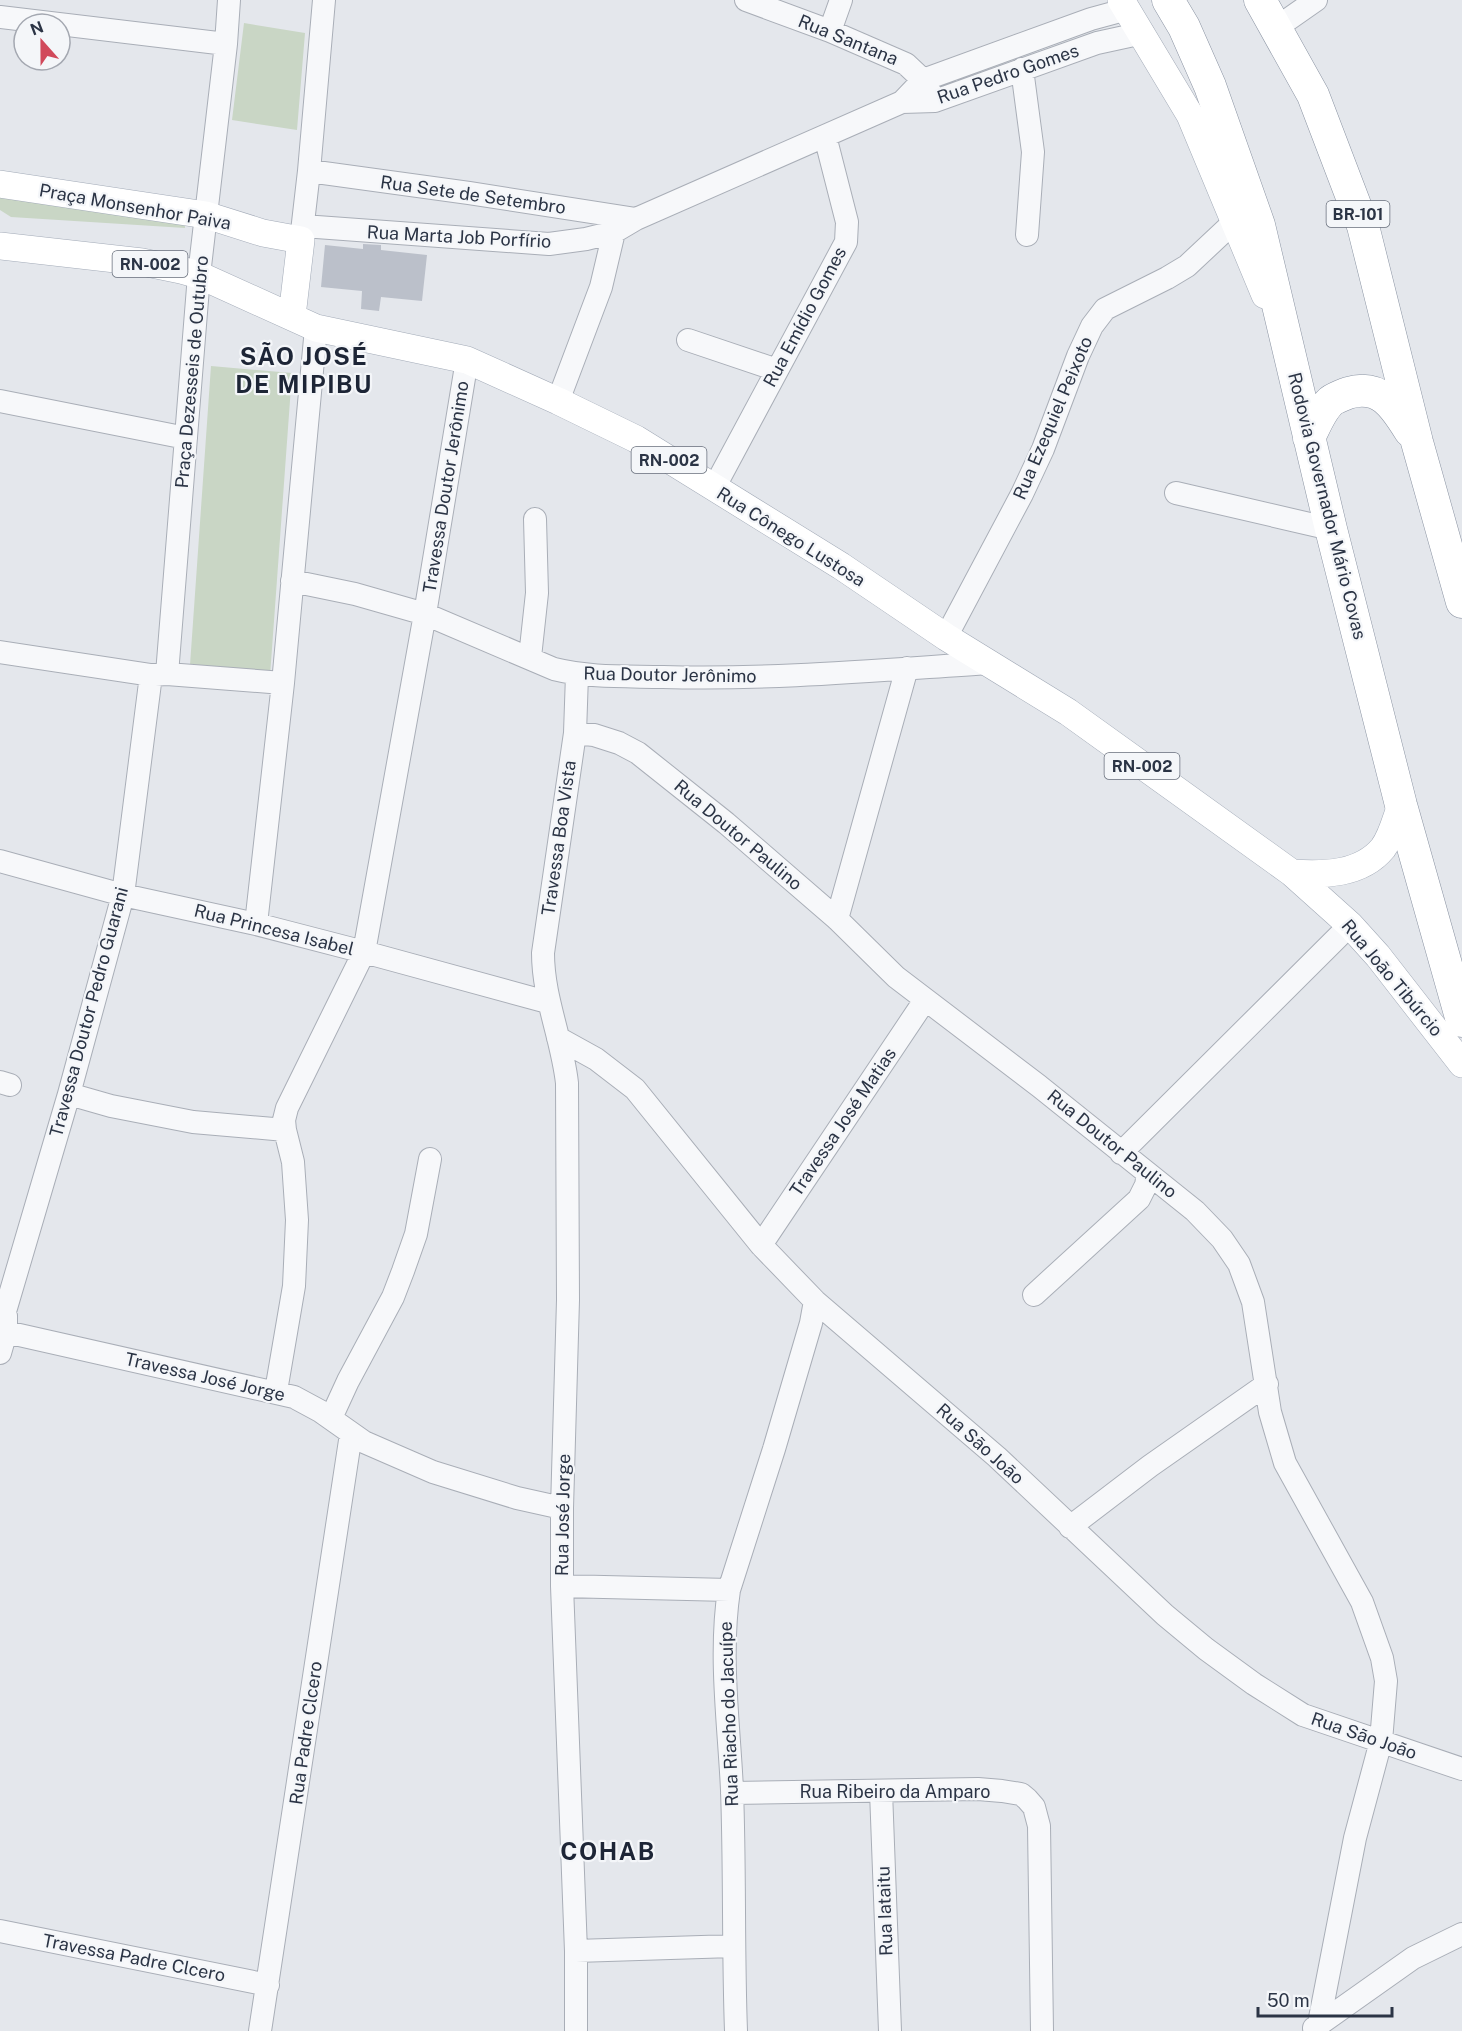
<svg xmlns="http://www.w3.org/2000/svg" width="1462" height="2031" font-family="'Public Sans',sans-serif">
<rect width="100%" height="100%" fill="#e4e7ec"/>
<path fill="#c9d6c5" d="M244,23l61,10 -8,97 -65,-10z
M0,173l186,28 -1,27 -174,-11 -11,-7z
M211,366l81,7 -22,303 -80,-11z"/>
<path fill="#bbc0ca" d="M363,244l18,1v5l46,5 -5,46 -41,-4 -2,14 -18,-2 1,-18 -41,-4 4,-42 38,4z"/>
<g fill="none" stroke-linecap="round" stroke-linejoin="round">
<g stroke="#a9aeb7" stroke-width="24">
<path id="minor" d="M746,0l84,31 76,33 17,16 7,12
M0,17l226,27
M1276,28l40,-28
M830,31l11,-31
M1022,69l11,83 -6,83
M902,102l21,-22 168,-61 37,-10
M309,171l160,22 167,26
M303,226l246,18 37,-5 28,-7 22,-13 266,-117 33,-1 162,-58 46,-10
M301,240l8,-69 15,-171
M688,340l89,30
M0,401l186,37
M558,401l43,-114 13,-55 -1,-13
M714,488l132,-246 1,-20 -22,-86
M1176,493l155,36
M292,581l63,13 70,20 129,55c36,9 73,7 109,8 109,3 218,-7 327,-14
M946,637l76,-143 21,-45 35,-93 14,-30 13,-17 62,-31 20,-12 48,-45
M0,652l151,23 16,-1 116,9
M530,657l7,-64 -2,-74
M167,674l32,-399 27,-231 3,-44
M575,733l19,2 25,8 19,10 88,70 111,96 59,58 143,109 156,125 27,28 17,25 14,38 17,110 15,51 77,139 20,56 4,23 -5,60 -26,97 -36,185
M0,861l123,34 133,29 108,28 183,50
M837,919l70,-251
M256,924l27,-241 33,-355
M558,1038l38,21 39,30 126,156 54,56 182,156 168,158 41,34 48,35 49,31 159,54
M0,1082l10,3
M69,1094l42,12 82,16 92,8
M1121,1153l229,-228
M761,1245l164,-245
M1034,1295l105,-96 7,-14 2,-11
M6,1308l63,-214 54,-199 28,-220
M6,1332l288,65 26,14 44,31 69,30 84,26 45,10
M0,1353l6,-21v-16
M276,1391l18,-105 3,-66 -4,-58 -8,-32 -1,-10 3,-12 77,-156 61,-338 42,-254
M331,1418l17,-37 45,-84 10,-26 13,-37 14,-75
M1070,1527l80,-61 117,-82
M562,1586l167,4
M881,1791l9,240
M732,1793l246,-4 24,2 19,3 6,5 7,8 5,19 3,205
M0,1931l268,54
M576,1951l157,-5
M1314,2028l99,-70 49,-24
M260,2031l91,-597
M576,2031v-80l-14,-365v-78l6,-208 -1,-217c-5,-45 -24,-85 -24,-130l32,-220 2,-58
M736,2031c-3,-80 -1,-161 -4,-241 -3,-66 -13,-134 -3,-200l45,-141 37,-126 4,-22"/>
</g>
<g stroke="#a3abb8" stroke-width="28">
<path id="major" d="M1121,0l69,115 75,180
M0,184l206,31 57,18 38,7 -9,76
M0,246l142,16 39,8 18,5 117,53 151,32 91,41 78,38 205,127 105,71 122,75 224,161 58,52 28,31 84,108
M1292,873c31,2 69,2 91,-25 9,-12 13,-30 18,-43"/>
</g>
<g stroke="#8b94a3" stroke-width="33">
<path id="highway" d="M1168,0l16,27 26,59 49,139 72,304 70,276 61,216
M1260,0l53,95 50,131 54,216 45,160
M1309,438c6,-12 12,-28 22,-37 4,-3 12,-6 17,-8 33,-10 47,14 62,38"/>
</g>
<use href="#minor" stroke="#f7f8fa" stroke-width="22"/>
<use href="#major" stroke="#fff" stroke-width="27"/>
<use href="#highway" stroke="#fff" stroke-width="32"/>
</g>
<g text-anchor="middle" stroke-width="4.5" stroke-linejoin="round" paint-order="stroke">
<g fill="#f4f6f9" stroke="#676e7b" stroke-width="1.5">
<rect x="1326.5" y="201" width="63" height="26" rx="4.5"/>
<rect x="112.5" y="251" width="75" height="26" rx="4.5"/>
<rect x="631.5" y="447" width="75" height="26" rx="4.5"/>
<rect x="1104.5" y="753" width="75" height="26" rx="4.5"/>
</g>
<g font-size="16" font-weight="bold" fill="#2b3445">
<text x="1358" y="220">BR-101</text>
<text x="150" y="270">RN-002</text>
<text x="669" y="466">RN-002</text>
<text x="1142" y="772">RN-002</text>
</g>
<g font-size="18" fill="#2b3445" stroke="#f4f6f9">
<text transform="translate(848 40) rotate(22)" y="6">Rua Santana</text>
<text transform="translate(1008 74) rotate(-19)" y="6">Rua Pedro Gomes</text>
<text transform="translate(473 195) rotate(8)" y="6">Rua Sete de Setembro</text>
<text transform="translate(135 207) rotate(10)" y="6">Praça Monsenhor Paiva</text>
<text transform="translate(459 237) rotate(3)" y="6">Rua Marta Job Porfírio</text>
<text transform="translate(805 317) rotate(-62)" y="6">Rua Emídio Gomes</text>
<text transform="translate(192 372) rotate(-85)" y="6">Praça Dezesseis de Outubro</text>
<text transform="translate(1053 418) rotate(-67)" y="6">Rua Ezequiel Peixoto</text>
<text transform="translate(446 487) rotate(-81)" y="6">Travessa Doutor Jerônimo</text>
<text transform="translate(1327 506) rotate(76)" y="6">Rodovia Governador Mário Covas</text>
<text transform="translate(791 537) rotate(32)" y="6">Rua Cônego Lustosa</text>
<text transform="translate(670 675) rotate(1)" y="6">Rua Doutor Jerônimo</text>
<text transform="translate(738 835) rotate(40)" y="6">Rua Doutor Paulino</text>
<text transform="translate(559 838) rotate(-82)" y="6">Travessa Boa Vista</text>
<text transform="translate(274 930) rotate(14)" y="6">Rua Princesa Isabel</text>
<text transform="translate(1392 978) rotate(50)" y="6">Rua João Tibúrcio</text>
<text transform="translate(89 1012) rotate(-75)" y="6">Travessa Doutor Pedro Guarani</text>
<text transform="translate(843 1122) rotate(-56)" y="6">Travessa José Matias</text>
<text transform="translate(1112 1144) rotate(39)" y="6">Rua Doutor Paulino</text>
<text transform="translate(205 1377) rotate(13)" y="6">Travessa José Jorge</text>
<text transform="translate(980 1444) rotate(42)" y="6">Rua São João</text>
<text transform="translate(563 1515) rotate(-89)" y="6">Rua José Jorge</text>
<text transform="translate(729 1714) rotate(-92)" y="6">Rua Riacho do Jacuípe</text>
<text transform="translate(306 1733) rotate(-82)" y="6">Rua Padre Clcero</text>
<text transform="translate(1364 1736) rotate(19)" y="6">Rua São João</text>
<text x="895" y="1798">Rua Ribeiro da Amparo</text>
<text transform="translate(885 1911) rotate(-92)" y="6">Rua Iataitu</text>
<text transform="translate(134 1958) rotate(11)" y="6">Travessa Padre Clcero</text>
</g>
<g font-size="24" font-weight="bold" letter-spacing="1.5" fill="#1d2536" stroke="#f4f6f9">
<text x="304" y="365">SÃO JOSÉ<tspan x="304" dy="28">DE MIPIBU</tspan></text>
<text x="608" y="1860">COHAB</text>
</g>
</g>
<g transform="translate(42 42) rotate(339)"><circle r="28" fill="#f4f6f9" stroke="#a4a8b1" stroke-width="1.5"/>
<path d="M0-4.5L10 22L0 15L-10 22Z" fill="#d1495b"/>
<text y="-9" font-size="16" font-weight="bold" text-anchor="middle" fill="#2b3445">N</text>
</g>
<path d="M1258 2007v9h134v-9" fill="none" stroke="#2b3445" stroke-width="3"/>
<text x="1267" y="2007" font-size="18" fill="#2b3445" stroke="#f4f6f9" stroke-width="4.5" paint-order="stroke">50 m</text>
</svg>
